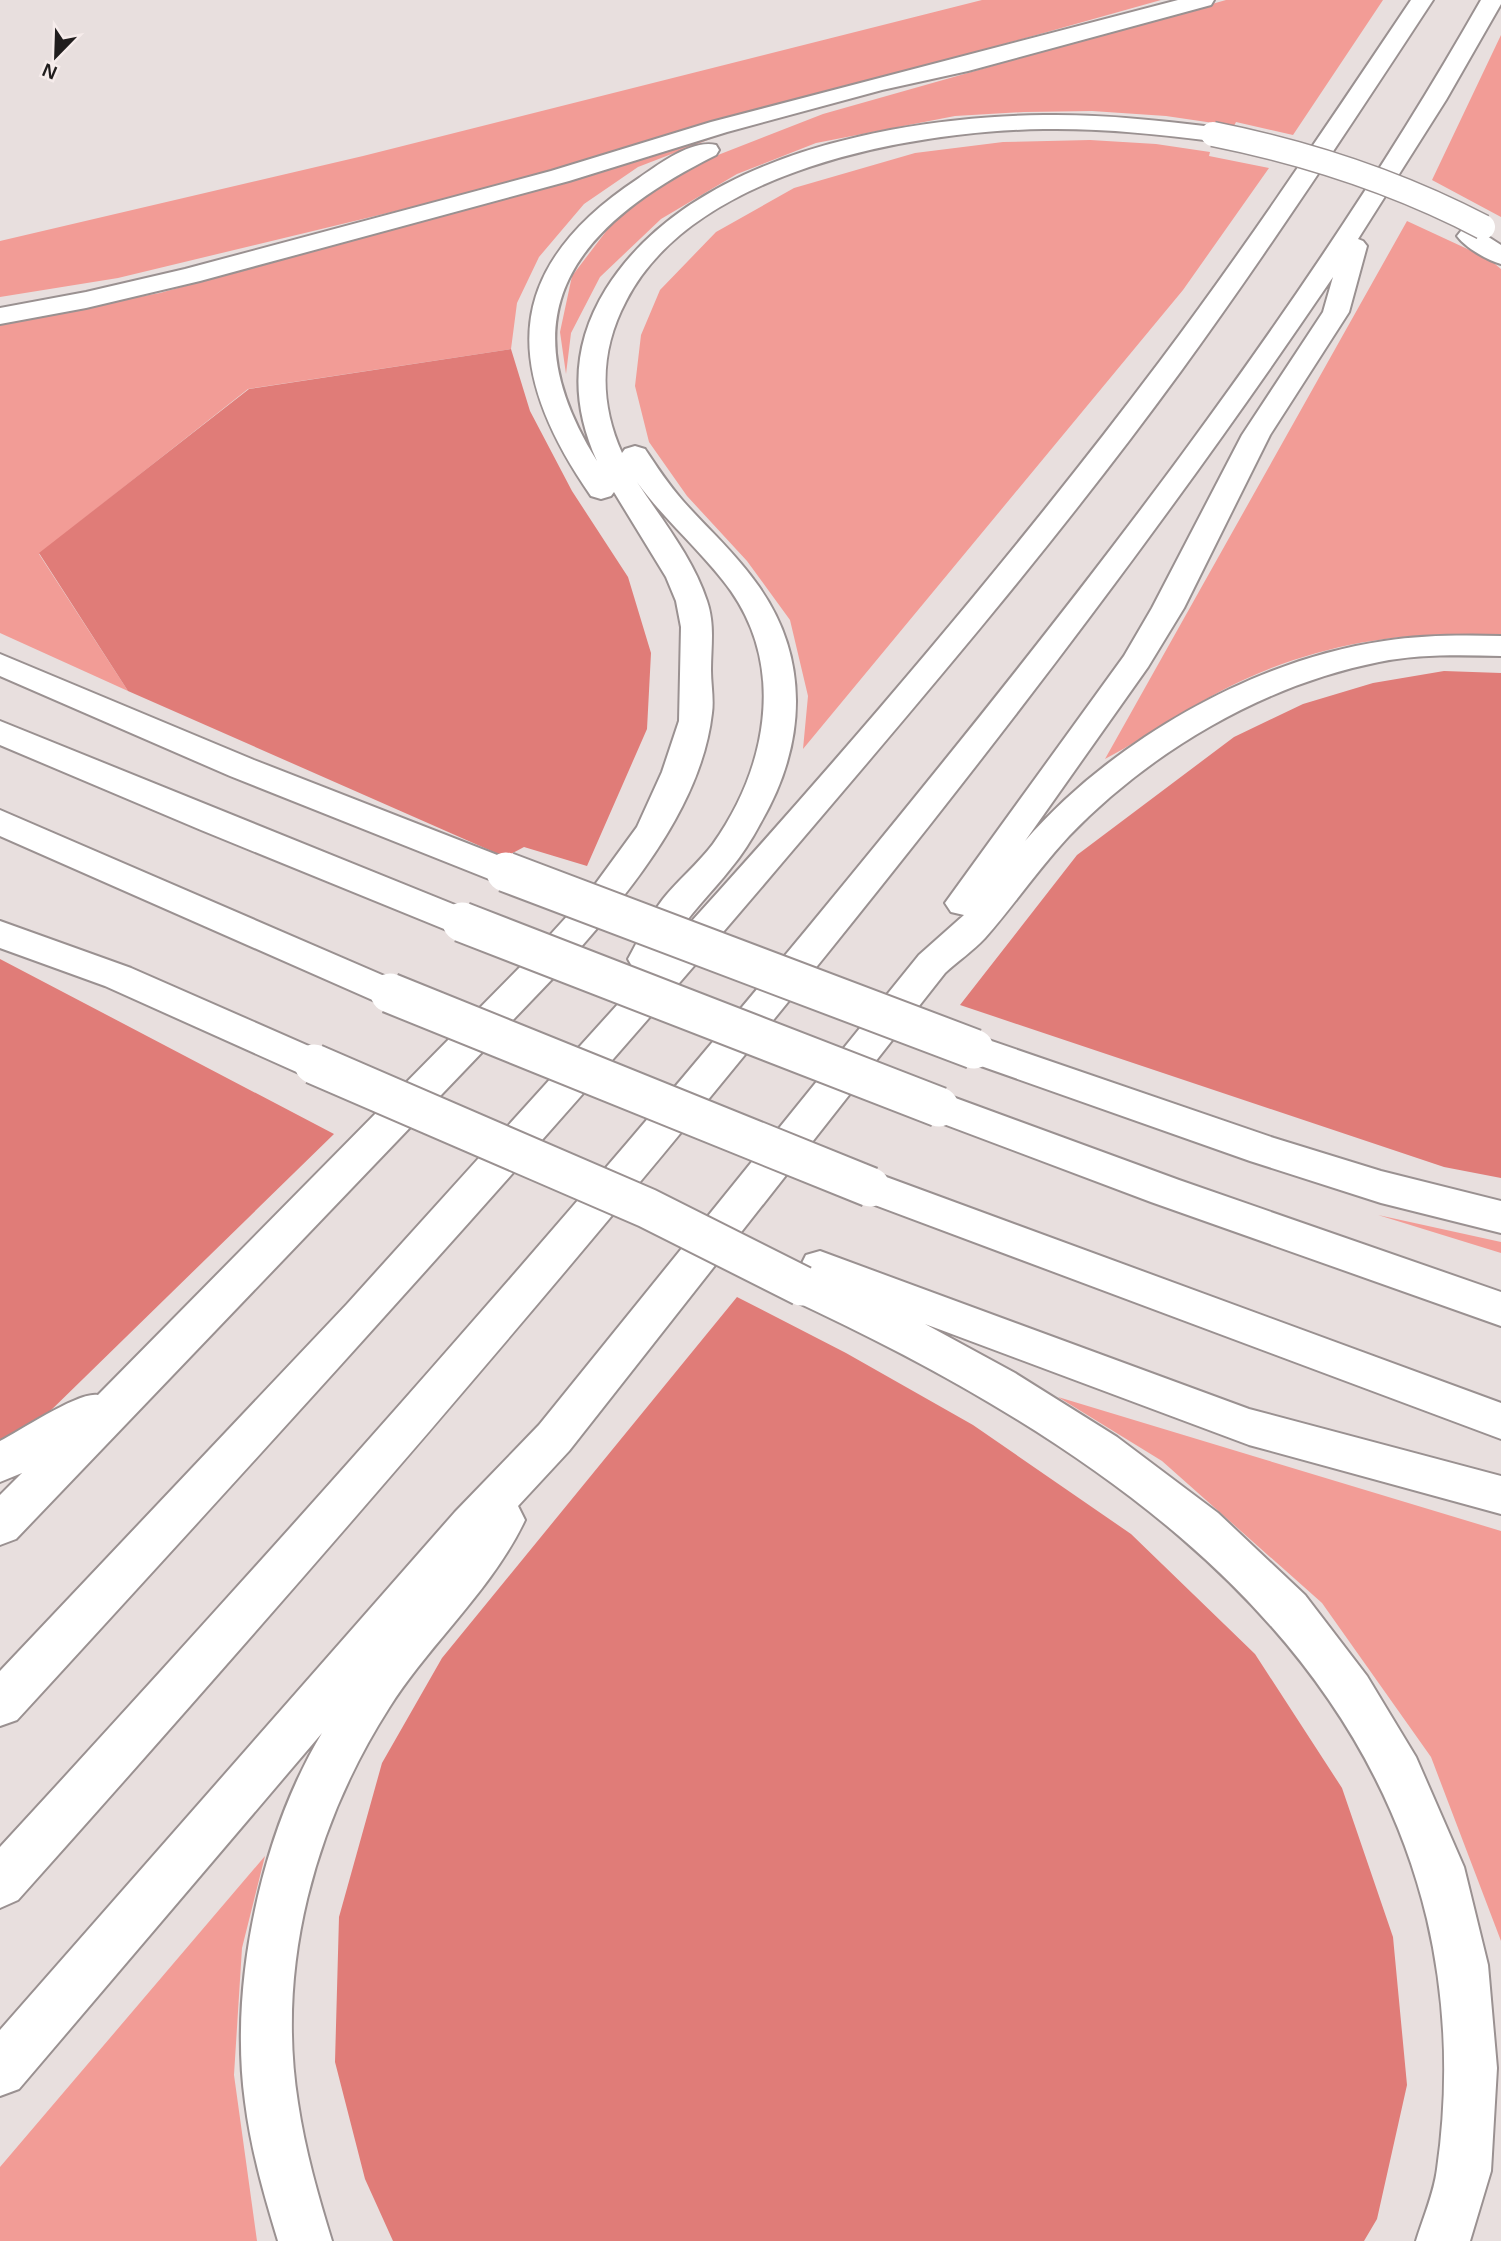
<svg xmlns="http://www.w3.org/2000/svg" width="1501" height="2241" font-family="Arial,sans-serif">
<rect width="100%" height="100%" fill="#e8dfde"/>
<path fill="#f29c96" d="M982,0h179l-674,189 -369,89 -118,19v-56l363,-85z
M1226,0h157l-90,135 -57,-13 -2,4 -68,-10 -74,-5 -68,1 -69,4 -139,27 -79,31 -76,45 -61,58 -29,56 -5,41 -6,-42 12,-56 48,-63 57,-42 146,-57z
M1501,35v182l-69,-37z
M731,131l-93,36 -54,37 -45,53 -22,46 -6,46 -263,40 -209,165 89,137 -128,-58v-311l160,-29 356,-99z
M1090,140l66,4 54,8 -1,4 60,12 -86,122 -380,459 5,-53 -18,-76 -43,-59 -60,-65 -38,-54 -14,-56 6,-51 19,-45 56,-58 78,-44 121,-35 88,-11z
M1407,221l82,38 12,10v367c-88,-6 -170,5 -251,41 -51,22 -96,56 -145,82z
M1378,1215l123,27v11z
M1058,1397l443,134v410l-70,-184 -109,-154 -160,-142z
M265,1856l-23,92 -8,127 23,166h-257v-74z"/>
<path fill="#e07c78" d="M511,349l19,62 42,80 56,86 23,76 -4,76 -60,137 -63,-19 -19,10 -377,-166 -89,-138 210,-164z
M1444,671l57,2v505l-57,-11 -484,-162 117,-150 157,-118 69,-33 70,-21z
M0,959l334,175 -334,326z
M737,1297l109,56 127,72 158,109 124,120 87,134 51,149 14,148 -30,134 -13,22h-971l-28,-62 -30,-117 4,-145 43,-154 60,-105z"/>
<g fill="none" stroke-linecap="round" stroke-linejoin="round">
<g stroke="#9a9191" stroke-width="4">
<path id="highway" d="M1178,0h36l-3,5 -243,66 -86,19 -155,42 -158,49 -369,100 -114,27 -86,16v-16l86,-16 99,-23 366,-98 160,-49z
M1411,0h22c-82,125 -164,250 -252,371 -121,166 -255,323 -388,479 -251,297 -513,583 -776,870l-17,6v-55l347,-367 300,-332 -14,-4 -5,-9c11,-20 21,-42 35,-60 15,-19 35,-35 50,-55 53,-75 73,-174 18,-253 -28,-39 -66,-70 -94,-109 25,38 56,76 70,119 8,24 4,45 4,69 0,15 3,29 1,43 -11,99 -92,191 -156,262l-540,564 -16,6v-50l22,-22 -22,9v-41c20,-10 79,-50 98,-46l432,-438 61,-67 46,-63 25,-55 17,-51 2,-94 -5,-26 -10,-24 -52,-85 -3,4 -10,3 -10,-3c-89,-128 -89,-228 48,-318 19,-13 53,-39 77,-33l3,5 -3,5c-138,69 -213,156 -119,306 -27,-59 -25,-117 9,-172 84,-134 291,-172 438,-174 56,-1 113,5 169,12l9,2 3,5 -3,5 -9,2c-56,-7 -112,-13 -169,-12 -132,2 -351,41 -418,172 -26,49 -27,101 -4,152l3,-4 10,-3 10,3c12,18 23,35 38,52 23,26 50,50 71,79 57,75 53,164 6,244 -8,15 -18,31 -29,44 -20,26 -43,46 -59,75 170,-187 336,-380 488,-582 88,-117 169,-239 251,-361z
M1481,0h20v4l-55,96 -88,139 5,2 4,5 -18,66 -79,123 -86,173 -36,59 -123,174c87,-100 228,-181 359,-200 39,-6 77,-6 117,-5v20c-41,-1 -82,-2 -122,6 -116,23 -228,89 -310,174 -30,32 -55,69 -84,102 -12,13 -27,23 -40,35l-376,478 -51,55 7,14c-33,70 -95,123 -136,188 -74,116 -113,258 -91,395 7,47 20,92 34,138h-54c-14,-46 -27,-91 -33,-139 -16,-117 16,-268 77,-369l-303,356 -19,7v-66l455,-518 84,-87 380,-470 45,-40 -13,-3 -6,-9 179,-247 28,-48 90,-173 81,-123 10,-35c-179,264 -374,516 -576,763 -239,293 -487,578 -739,860l-18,8v-61c291,-316 576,-636 848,-968 228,-278 455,-566 633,-879z
M1470,228l9,3 22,14v19c-14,-4 -35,-16 -44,-28l4,-5z
M0,654l254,106 264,103 5,9 -5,9 -12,3 -12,-3 -264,-105 -230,-100z
M0,721l475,192 5,9 -5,9 -13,4 -13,-4 -248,-101 -201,-85z
M0,810l403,174 5,9 -5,9 -13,4 -13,-4 -377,-166z
M0,921l131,47 196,86 6,10 -6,10 -13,4 -13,-4 -196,-88 -105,-38z
M974,1035l300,103 107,33 120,30v32l-120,-30 -131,-42 -289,-102 -6,-10 6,-10z
M939,1092l240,88 322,112v34l-350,-124 -226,-85 -5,-10 5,-10z
M870,1171l631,232v36l-645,-241 -6,-11 6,-11z
M820,1251l429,158 252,67v38l-252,-69 -324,-121 90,49 102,64 101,76 87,82 62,81 49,81 48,110 24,98 9,103 -6,103 -21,70h-54c7,-23 18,-48 21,-72 12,-83 9,-169 -10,-250 -75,-314 -366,-494 -639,-621l-6,-12 6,-12 13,-4 -1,-3 6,-12z"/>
</g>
<use href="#highway" fill="#fff" fill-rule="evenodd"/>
<g stroke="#9a9191" stroke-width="27" stroke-linecap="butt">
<path id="highway-bridge-far1" d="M1213,134c95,19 184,48 270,93"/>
</g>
<g stroke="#9a9191" stroke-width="43" stroke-linecap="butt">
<path id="highway-bridge" d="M506,872l468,177
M462,922l477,185
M390,993l480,194
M314,1064l333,144 155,78"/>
</g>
<use href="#highway-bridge-far1" stroke="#fff" stroke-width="24"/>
<use href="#highway-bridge" stroke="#fff" stroke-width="39"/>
</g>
<g transform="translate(56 56) rotate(203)" stroke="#f6eceb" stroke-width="5" paint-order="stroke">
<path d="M0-5L12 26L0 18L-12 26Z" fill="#201d1d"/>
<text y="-10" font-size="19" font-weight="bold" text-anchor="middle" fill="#201d1d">N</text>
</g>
</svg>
